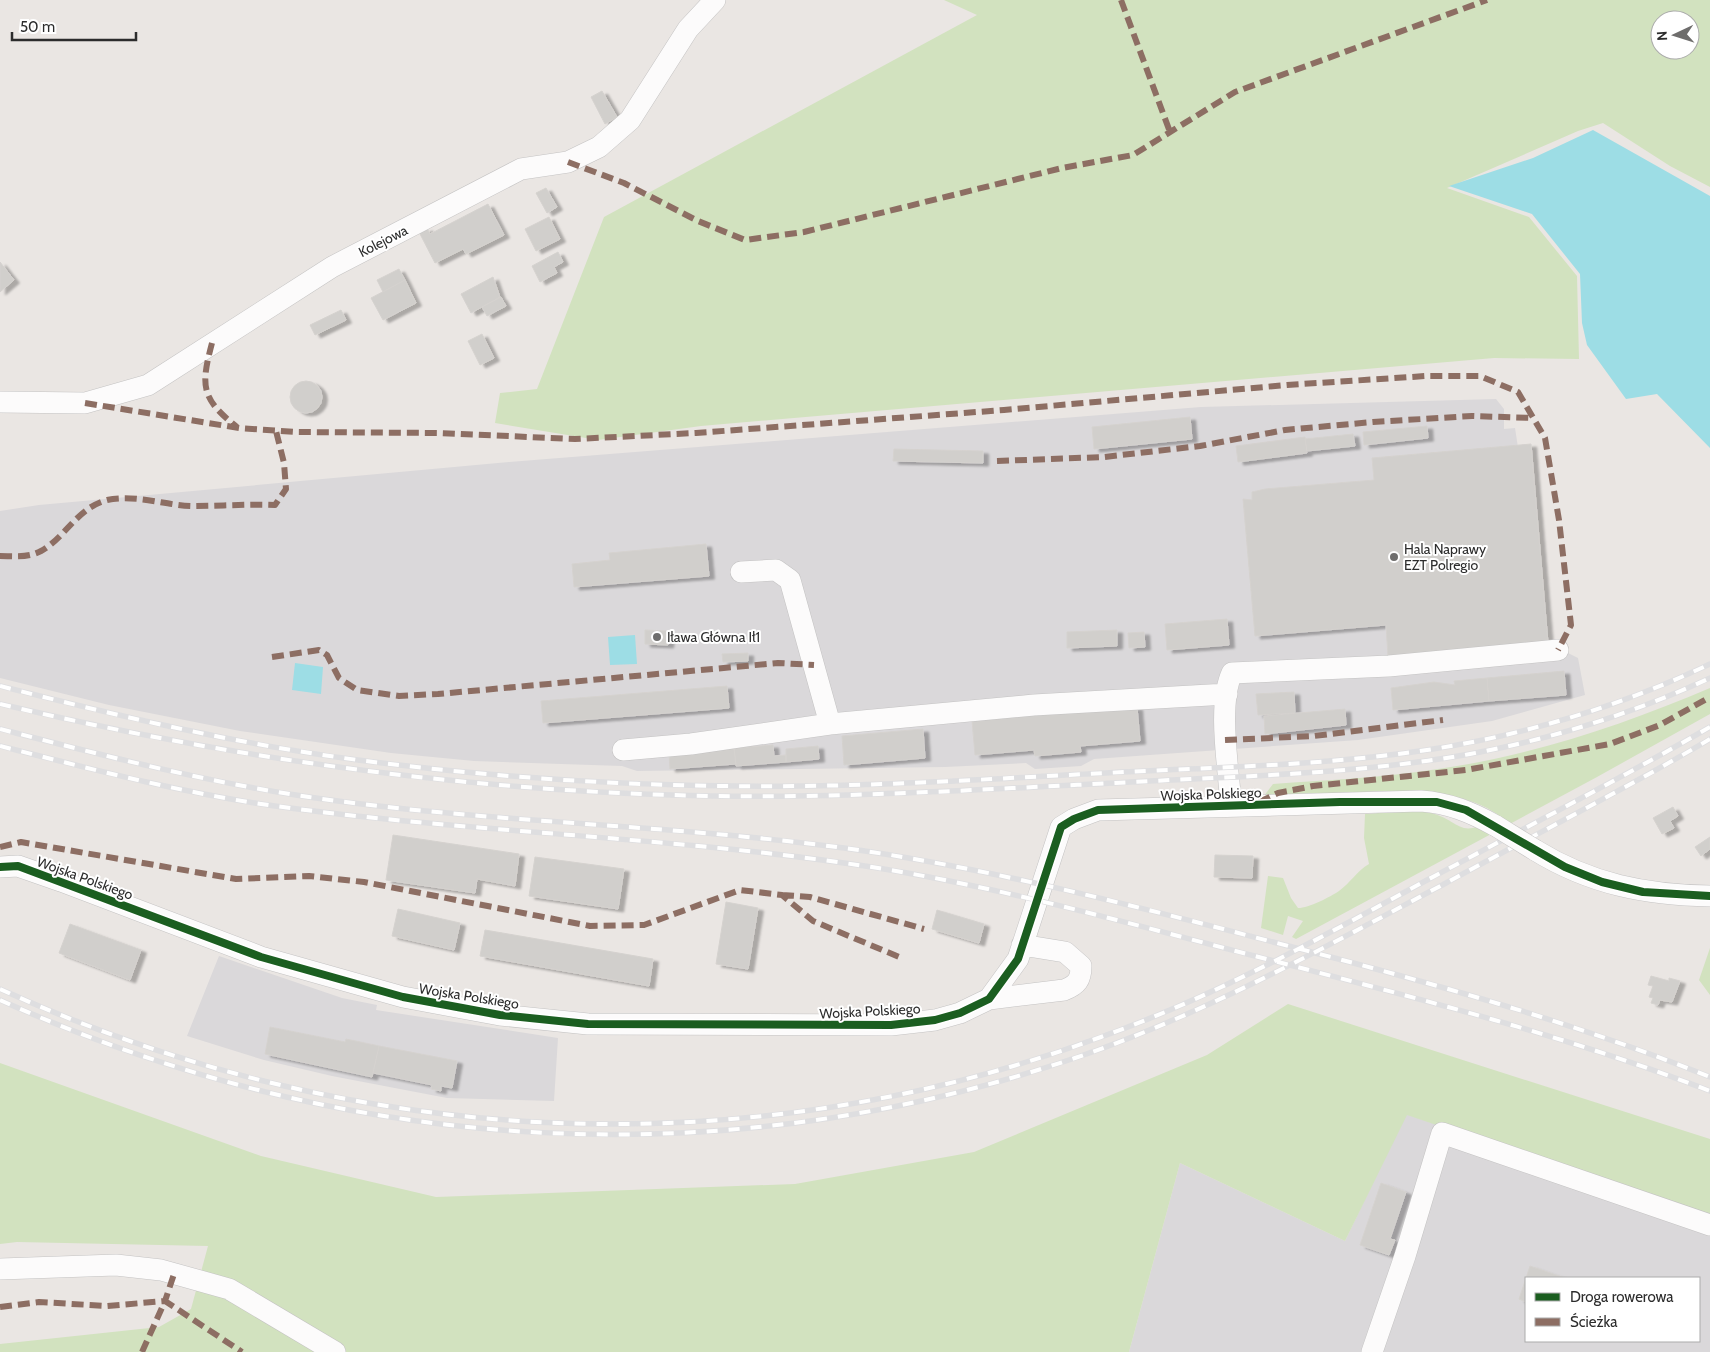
<svg xmlns="http://www.w3.org/2000/svg" width="1710" height="1352" font-family="Cabin,sans-serif">
<defs>
<filter id="shadow"><feDropShadow dx="5.5" dy="3" stdDeviation="1" flood-color="#0004"/></filter>
</defs>
<rect width="100%" height="100%" fill="#eae6e3"/>
<path fill="#dad8da" fill-rule="evenodd" d="M1496,399l8,10v20l11,-1 33,215 30,15 7,37 -93,26 -134,19 -264,19 -13,7 -46,3 -9,-6 -81,4 -308,4 -15,-5 -148,-5 -83,-8 -151,-22 -131,-26 -109,-27v-167l39,-6 470,-43 692,-55z
M219,956l123,42 35,7 -1,5 182,28 -4,63 -107,-3 -115,-22 -68,-16 -77,-24z
M1406,1114l304,104v134h-581l51,-189 165,78zM1526,1278h173v63h-173z"/>
<path fill="#d2e2bf" fill-rule="evenodd" d="M944,0h766v187l-40,-21 -67,-43 -25,8 -131,57 82,29 48,59 2,83 -85,-1 -793,68 -103,14 -103,-17 5,-30 37,-4 67,-172 373,-202zM1660,20h30v30h-30z
M1710,688v26l-113,63 -301,162 -4,-2 11,-16 -15,-5 -5,19 -22,-7 7,-52 15,2 8,20 7,10c11,0 32,-11 41,-17 11,-8 18,-20 30,-27l-5,-26 1,-24c20,-1 43,-6 62,-2 35,7 32,32 70,2 -53,-38 -172,-18 -236,-14l12,-16c53,-4 106,-6 158,-14 97,-13 190,-44 279,-82z
M1710,948v47l-11,-15z
M1288,1004l422,135v79l-303,-103 -62,126 -165,-78 -51,189h-1129v-8l159,-17 32,-18 17,-63 -191,-4 -17,2v-181l261,93 175,41 359,-13 179,-32 233,-97z"/>
<path fill="#9ddde5" d="M1593,130l117,66v252l-53,-54 -31,5 -39,-54 -5,-22 -2,-49 -48,-60 -83,-28 84,-28z
M635,635l2,29 -27,1 -2,-28z
M295,663l28,4 -2,27 -29,-4z"/>
<path fill="#d1cfcc" stroke="#d5d2cf" filter="url(#shadow)" d="M602,91l15,26 -12,7 -14,-27z
M546,188l11,19 -10,6 -11,-20z
M488,204l16,31 -38,19 -3,-5 -28,14 -16,-31 8,-4 3,6z
M549,217l11,22 -24,12 -11,-22z
M558,252l5,10 -9,5 3,6 -17,9 -8,-16z
M0,262l14,18 -14,12z
M399,269l6,11 -22,12 -6,-12z
M493,277l7,20 -29,16 -10,-19z
M405,280l11,23 -33,17 -12,-22z
M501,297l5,9 -19,10 -5,-9z
M341,310l5,10 -31,15 -5,-10z
M482,334l12,24 -14,7 -12,-24z
M290 397a16 16 0 1 1 32 0a16 16 0 1 1-32 0Z
M1190,417l2,22 -98,10 -2,-22z
M1427,426l1,12 -64,7 -1,-13z
M1353,434l2,12 -48,5 -2,-12z
M1305,437l2,16 -69,9 -2,-16z
M1531,444l17,199 -160,14 -2,-32 -131,11 -12,-137 9,1v-8l13,-3 109,-9 -2,-22z
M894,449l89,2v12l-90,-2z
M706,544l3,32 -135,11 -2,-23 38,-4 -1,-7z
M1227,619l2,26 -62,5 -2,-26z
M645,630l24,1 -1,14 -23,-1z
M1117,630v16l-50,2v-16z
M1144,632l1,15 -16,1 -1,-15z
M748,653v8l-25,1 -1,-8z
M1564,671l2,24 -77,6 -2,-23z
M1487,678l2,23 -96,9 -2,-22 43,-6 21,3 -1,-4z
M727,686l2,22 -186,15 -2,-22z
M1294,692l1,21 -37,2 -2,-21z
M1137,707l3,34 -60,5 1,6 -46,4 -1,-6 -59,5 -3,-34z
M1345,709l1,16 -81,9 -1,-18z
M923,729l2,29 -81,7 -2,-29z
M773,745l1,11 12,-1v7l-50,4 -2,-18z
M818,746l1,13 -33,3v-13z
M734,748l2,16 -66,5 -1,-15z
M1673,807l5,9 -8,5 4,7 -12,6 -9,-16z
M393,835l126,19 -4,32 -38,-7 -2,14 -89,-13z
M1710,837v12l-9,7 -6,-9z
M1215,855l38,1 -1,22 -38,-1z
M535,857l89,12 -6,40 -89,-13z
M726,902l32,6 -10,61 -32,-5z
M398,909l62,14 -6,27 -62,-14z
M937,910l47,14 -5,19 -47,-14z
M70,924l71,26 -11,30 -71,-27z
M485,930l168,29 -4,27 -169,-30z
M1651,976l18,5v-3l11,3 -8,21 -12,-2 -2,5 -7,-2 2,-5 -4,-1 4,-11 -5,-1z
M270,1027l75,15 1,-3 33,7 -7,31 -107,-23z
M379,1046l78,15 -5,27 -11,-2v5l-10,-2 1,-4 -59,-12z
M1381,1183l25,9 -16,47 5,1 -6,15 -29,-10z
M1530,1266l35,12h-39v24l-7,-3z"/>
<g fill="none" stroke-linecap="round" stroke-linejoin="round">
<g stroke="#c4c3c3" stroke-width="22">
<path id="minor" d="M0,402l85,1 63,-18 184,-118 189,-98 47,-7 31,-15 31,-27 58,-91 27,-29
M741,572l35,-2 14,10 40,144
M623,750l68,-6 139,-20 204,-19 193,-11
M1231,806c-2,-36 -14,-101 1,-133l157,-7 169,-16
M1535,850c55,34 111,45 175,46
M0,867l18,-1 43,15 200,76 142,40 97,18 88,9 303,1 44,-5 25,-7 29,-14 29,-40 43,-132 13,-8 24,-9 323,-9c28,2 50,11 75,25
M989,999l75,-9c13,-5 17,-10 17,-24l-16,-14 -43,-7
M0,1269l116,-4 45,5 68,19 106,63
M1372,1352l33,-96 37,-123 268,92"/>
</g>
<use href="#minor" stroke="#fcfbfb" stroke-width="21"/>
<g stroke="#dedee0" stroke-width="5.5">
<path id="rail" d="M0,686c118,30 237,58 358,74 147,19 295,28 443,26 102,-1 204,-8 305,-13 107,-6 215,-7 321,-23 98,-15 194,-44 283,-86
M0,704c221,52 444,84 671,91 148,5 296,-5 444,-12 118,-7 238,-8 355,-29 82,-15 164,-41 240,-76
M0,729c102,26 205,53 309,68 177,26 357,27 535,51 145,20 287,57 429,94 148,38 295,78 437,135
M0,746c91,23 182,47 275,60 189,26 380,30 569,57 139,19 275,58 411,93 153,40 307,78 455,135
M0,989c351,159 738,181 1101,48 115,-41 221,-100 328,-158 94,-50 189,-99 281,-152
M0,1000c343,154 717,179 1075,58 130,-44 250,-111 371,-175 88,-48 178,-93 264,-144"/>
</g>
<use href="#rail" stroke="#fff" stroke-width="4" stroke-dasharray="11" stroke-linecap="butt"/>
<g stroke="#c4c3c3" stroke-width="22" stroke-linecap="butt">
<path id="minor-bridge" d="M1496,826l39,24"/>
</g>
<use href="#minor-bridge" stroke="#fcfbfb" stroke-width="21"/>
<path stroke="#8d6e63" stroke-width="6" stroke-dasharray="12 6" stroke-linecap="butt" d="M1121,0l49,132
M568,162l56,21 74,38 47,19 59,-8 258,-64 71,-13 102,-63 252,-92
M212,343c-11,42 -12,55 25,84
M85,403l154,25 57,4 142,1 137,6 121,-6 308,-23 283,-25 139,-9h54l38,16 27,46 14,82 12,105 -13,25
M997,461l107,-4 96,-11 85,-16 88,-8 99,-6 61,2
M0,556c14,0 28,2 41,-5 25,-14 36,-43 66,-51 28,-6 57,5 84,6 28,0 56,-2 84,-1l11,-16 -2,-26 -8,-32
M272,657l47,-7 8,5 12,23 18,12 42,6 39,-2 340,-31 36,2
M1225,740l89,-4 129,-16
M1259,802l19,-9 35,-7 153,-16 144,-26 50,-19 50,-28
M0,847l21,-5 215,37 73,-3 55,6 226,44 54,-1 96,-35 42,5 31,26 91,38
M782,895l28,2 114,32
M0,1307l39,-5 68,4 58,-5 9,-27
M142,1352l23,-51 77,51"/>
<g stroke="#fff" stroke-width="11">
<path id="cycleway" d="M0,867l18,-1 243,91 142,40 97,18 88,9 303,1 44,-5 25,-7 29,-14 29,-40 43,-132 13,-8 24,-9 242,-8h97l29,8 99,57 37,15 41,10 67,4"/>
</g>
<use href="#cycleway" stroke="#1b5e20" stroke-width="8"/>
</g>
<g fill="#6e6d6c" stroke="#fff" stroke-width="2">
<circle cx="1394" cy="557" r="5"/>
<circle cx="657" cy="637" r="5"/>
</g>
<g text-anchor="middle" stroke-width="4" stroke-linejoin="round" paint-order="stroke">
<g font-size="14" fill="#2c2c2c" stroke="#fff">
<text transform="translate(383 241) rotate(-27)" y="5">Kolejowa</text>
<text transform="translate(1211 794) rotate(-2)" y="5">Wojska Polskiego</text>
<text transform="translate(85 878) rotate(20)" y="5">Wojska Polskiego</text>
<text transform="translate(469 996) rotate(9)" y="5">Wojska Polskiego</text>
<text transform="translate(870 1011) rotate(-3)" y="5">Wojska Polskiego</text>
</g>
<g font-size="14" fill="#2c2c2c" stroke="#fff" text-anchor="start">
<text x="1404" y="554">Hala Naprawy<tspan x="1404" dy="16">EZT Polregio</tspan></text>
<text x="667" y="642">Iława Główna Ił1</text>
</g>
</g>
<rect x="1525" y="1277" width="175" height="65" fill="#ffffff" stroke="#ababab"/>
<rect x="1535" y="1293" width="25" height="8" fill="#1b5e20" stroke="#ababab"/>
<text x="1570" y="1302" font-size="15" fill="#2c2c2c">Droga rowerowa</text>
<rect x="1535" y="1318" width="25" height="8" fill="#8d6e63" stroke="#ababab"/>
<text x="1570" y="1327" font-size="15" fill="#2c2c2c">Ścieżka</text>
<g transform="translate(1675 35) rotate(266)"><circle r="24" fill="#ffffff" stroke="#ababab"/>
<path d="M0-4L9 19L0 12L-9 19Z" fill="#6e6d6c"/>
<text y="-8" font-size="14" font-weight="bold" text-anchor="middle" fill="#2c2c2c">N</text>
</g>
<path d="M12 32v8h124v-8" fill="none" stroke="#2c2c2c" stroke-width="2.5"/>
<text x="20" y="32" font-size="15" fill="#2c2c2c" stroke="#ffffff" stroke-width="4" paint-order="stroke">50 m</text>
</svg>
